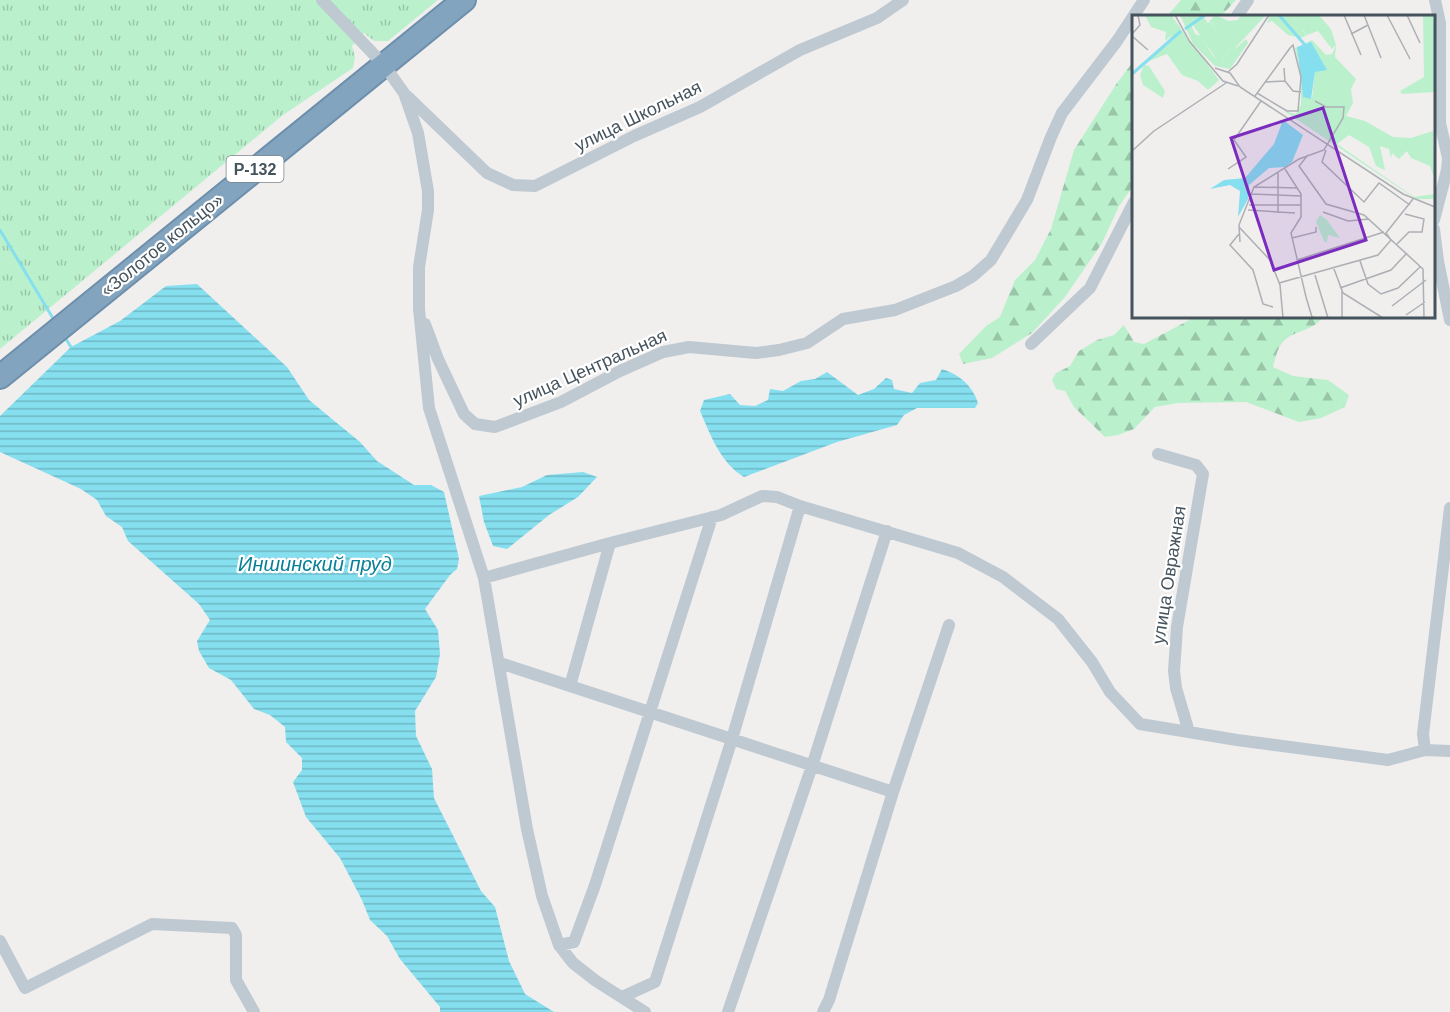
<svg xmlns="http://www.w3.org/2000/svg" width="1450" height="1012" font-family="Helvetica,sans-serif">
<defs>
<pattern id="grass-tufts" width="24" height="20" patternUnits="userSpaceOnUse" patternTransform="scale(1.5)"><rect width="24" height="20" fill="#baf1cc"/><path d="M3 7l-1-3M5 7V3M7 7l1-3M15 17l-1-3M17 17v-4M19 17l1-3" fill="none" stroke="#99c6a9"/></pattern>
<pattern id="forest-firs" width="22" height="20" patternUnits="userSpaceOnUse" patternTransform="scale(1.5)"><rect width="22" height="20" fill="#baf1cc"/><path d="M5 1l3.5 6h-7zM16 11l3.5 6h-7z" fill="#99c6a9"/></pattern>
<pattern id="water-rules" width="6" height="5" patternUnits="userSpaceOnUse" patternTransform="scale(1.5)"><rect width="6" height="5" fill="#85dfef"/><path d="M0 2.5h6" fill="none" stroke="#6fb7c5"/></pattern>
</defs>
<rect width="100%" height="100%" fill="#f1eeee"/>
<path fill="url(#grass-tufts)" d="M0,0h438l-50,41h-14l-10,-8 -12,13 3,11 -2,11 -70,47 -283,234z"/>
<path fill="url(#forest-firs)" d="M1181,0h55l-15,16h-54z
M1133,62v124l-14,20 -17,37 -37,54 -33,36 -40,25 -29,6 -4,-10 27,-28 14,-9 15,-37 20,-20 16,-31 23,-79 43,-67z
M1323,317c-12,16 -29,12 -41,26 -5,6 -7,17 -9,24l20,9 35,4 21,15 -4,12 -24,11 -22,4 -53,-20 -68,1 -23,4 -21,22 -16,6 -13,2 -31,-30 -9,-16 -9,-2 -4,-9 4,-7 14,-7 9,-15 18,-11 17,-5 10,-10 10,17 10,2 51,-27z"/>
<path fill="url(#water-rules)" d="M197,284l90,83 22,33 51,42 17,19 37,24h17l13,7 15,67 -2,10 -7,6 -25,34 13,21 2,24 -4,23 -21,34 1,25 16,33 2,29 47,93 14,16 14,54 16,33 29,18h-114v-5l-40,-48 -13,-23 -17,-16 -8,-20 -22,-42 -34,-41 -13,-35 9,-12v-12l-16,-16 -1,-15 -15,-12 -16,-6 -23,-29 -22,-12 -10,-17 -2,-10 13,-21 -11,-16 -71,-63 -6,-14 -16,-11 -9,-16 -16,-11 -81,-37v-36l71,-69 49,-26 46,-35z
M942,369c18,6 30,16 36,34l-3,5h-58l-13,7 -7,10 -60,17 -93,35c-24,-15 -33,-41 -44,-66l4,-11 26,-6 10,11 15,1 13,-6 2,-11 13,2 18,-10 14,-2 12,-7 31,23 16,-6 12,-11 6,2 2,9 18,4 8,-10 16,-3z
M583,472l14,5 -19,20 -29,18 -42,34 -14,-3 -9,-24 -5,-26 43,-9 25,-12z"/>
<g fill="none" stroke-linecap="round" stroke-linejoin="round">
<path stroke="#85dfef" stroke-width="3" d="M0,230l54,90
M64,336l7,11"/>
<g stroke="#6e8fab" stroke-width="26">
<path id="highway" d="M0,377l464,-377"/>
</g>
<path stroke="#bec9d1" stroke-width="12" d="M322,0l62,65 20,28 14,40 10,58v19l-9,57v42l10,99 55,170 43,251 15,67 17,49 14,18 23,18 49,31
M1237,16l11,-16
M407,96l80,77 26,12 22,1 99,-50 66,-29 100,-57 77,-32 26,-18
M1434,220l13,-50 1,-12 -8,-35v-100l-5,-23
M1434,229l4,32 12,59
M425,324l13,35 26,55 11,10 20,3 66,-25 59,-31 43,-19 26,-5 67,6 23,-3 28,-7 36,-24 52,-9 61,-24 17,-10 18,-16 36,-60 24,-63 11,-24 55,-72 27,-41
M1031,344l59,-56 44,-86
M1158,454l38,11 7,9 -26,153 -3,44 2,17 13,44
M484,578l126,-35 111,-28 41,-19 15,1 23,9 158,47 45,24 55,42 34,43 18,30 30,32 97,16 151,20 37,-10 25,1
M500,663l393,129
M570,686l40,-143
M1425,750l-2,-16 27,-226
M0,941l25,47 127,-64 80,4 4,7v45l18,32
M559,945l15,-3 21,-57 117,-368
M622,997l33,-15 77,-243 68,-233
M728,1012l84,-246 75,-235
M823,1012l6,-12 64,-208 56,-167"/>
<use href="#highway" stroke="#83a4bf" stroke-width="22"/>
</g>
<g text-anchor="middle" stroke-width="4.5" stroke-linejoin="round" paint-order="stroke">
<rect fill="#fff" stroke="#7d878d" stroke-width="1.5" x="226.5" y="156" width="57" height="26" rx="4.5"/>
<g font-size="16" font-weight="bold" fill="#45535c">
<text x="255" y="175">Р-132</text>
</g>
<g font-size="18" fill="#45535c" stroke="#fff">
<text transform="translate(638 116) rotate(-26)" y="6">улица Школьная</text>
<text transform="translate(162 245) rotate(-39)" y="6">«Золотое кольцо»</text>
<text transform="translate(590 368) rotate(-24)" y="6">улица Центральная</text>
<text transform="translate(1169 575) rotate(-81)" y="6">улица Овражная</text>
</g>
<g font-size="20" font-style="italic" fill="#088096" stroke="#fff">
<text x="315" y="571">Иншинский пруд</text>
</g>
</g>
<g transform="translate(1132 15)">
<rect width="303" height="303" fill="#f1eeee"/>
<path d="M13,0h28l-1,20 -7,6 1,-9 -15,-5zM48,0l8,13 29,32 -31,-45h16l6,8 7,-8 -4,7 8,13 13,11 -11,16 25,-23 2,4 -18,26 -15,-3 -22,-22zM138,0h20l15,11 -3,4 5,5 -6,3 -13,-3 -16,-14 -5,2zM291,0h12v77l-33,2 -2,-3 24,-14zM180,25l14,15 6,-1 4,-9 -1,12 21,22 -5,10 2,14 -7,13 19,5 28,16 18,1 22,-7 1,46 -4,-11 -19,-8 -4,-7 -8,8 -7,-6 -1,6 -2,-10 -9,-3 5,24 -9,-4 -7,-19 -20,-12 -12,9 77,53 20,-3 -1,5h-17l-132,-88 12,3 5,-9v-31l-6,-26zM176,28l17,24 -10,5 -3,26 -9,-1 -6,-50z" fill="#baf1cc" fill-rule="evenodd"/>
<path d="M39,0l48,65 -11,10 -10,-9 -16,-6 -15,-21 -18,7 23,-25 -6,-17zM48,0l15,4 -3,8 3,7 6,2 16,27 -18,-14zM83,0l14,6 9,-1 3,-5h25l-30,32 -1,9 -11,10 -4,-2 12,-18 -7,1 -14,-26zM158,0h29l12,14 5,16 -4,4 -14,-18 -11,4 -5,-6 3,-3zM12,50l5,1 16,25 -2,7 -20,-13 -3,-10zM188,200l7,5 13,18 -12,-3 -1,8 -3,-2 -8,-19z" fill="#baf1cc"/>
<path d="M179,27l16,28 -12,2 -4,27 -8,-2 -6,-50zM151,105l20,15 -11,27 -7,5 -16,1 -20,17 -1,14 -10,18 2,-26 -10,-6 -20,4 14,-9 21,-2 29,-34z" fill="#85dfef"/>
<path fill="none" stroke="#85dfef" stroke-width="3" d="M147,0l26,30M53,14l20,-14M0,59l49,-43"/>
<path fill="none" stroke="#acb0b4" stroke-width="1.5" d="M43,0l15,27 33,39 15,5M212,0l17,40M232,0l17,43M255,0l23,44M275,0l13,28M0,19l8,-9 -2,-10M219,19l17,-9M0,21l16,14M83,53l15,5 10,14 163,107 32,13M96,57l9,-8 32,-49M153,66l8,10 8,1M133,67l20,-1 -1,-13M123,81l35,-48 3,-3 8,32 -3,34h-11l-30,-18M194,135l-4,12 42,40 15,-19 31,22M0,136l22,-20 72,-48M176,140l-9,11 27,38 38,11 59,54 1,49M96,154l18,-12 -12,-17 27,-39M153,154l16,25v23l-10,16 15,64 6,20 5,1M122,172l43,1M119,179l50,2M117,190h52M116,195l47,3M191,197l25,9 21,-2M146,198v-40M107,212l31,33 10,25 3,33M107,219l-9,11 23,25 10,34 10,3M160,223l24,-6v-5M108,227l-1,-17 15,-38 45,-28 25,-9 19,-32 1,-11h-18l-11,-6M265,229l12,-12h13l2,-13 -19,-5M165,245l87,-28M228,246l8,23 13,10 17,-6 22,-21M202,254l9,24 40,25M183,260l13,43M147,268l99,-28 13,-15 -5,-7 27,-34M208,273l51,-18 16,-17M210,276v27M260,291l34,-26M274,300l19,-13"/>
<path fill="#7b2cbf" fill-opacity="0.15" stroke="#7b2cbf" stroke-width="3" d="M191,93l43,132 -92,30 -43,-132z"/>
<rect width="303" height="303" fill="none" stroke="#45535c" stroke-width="3"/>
</g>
</svg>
